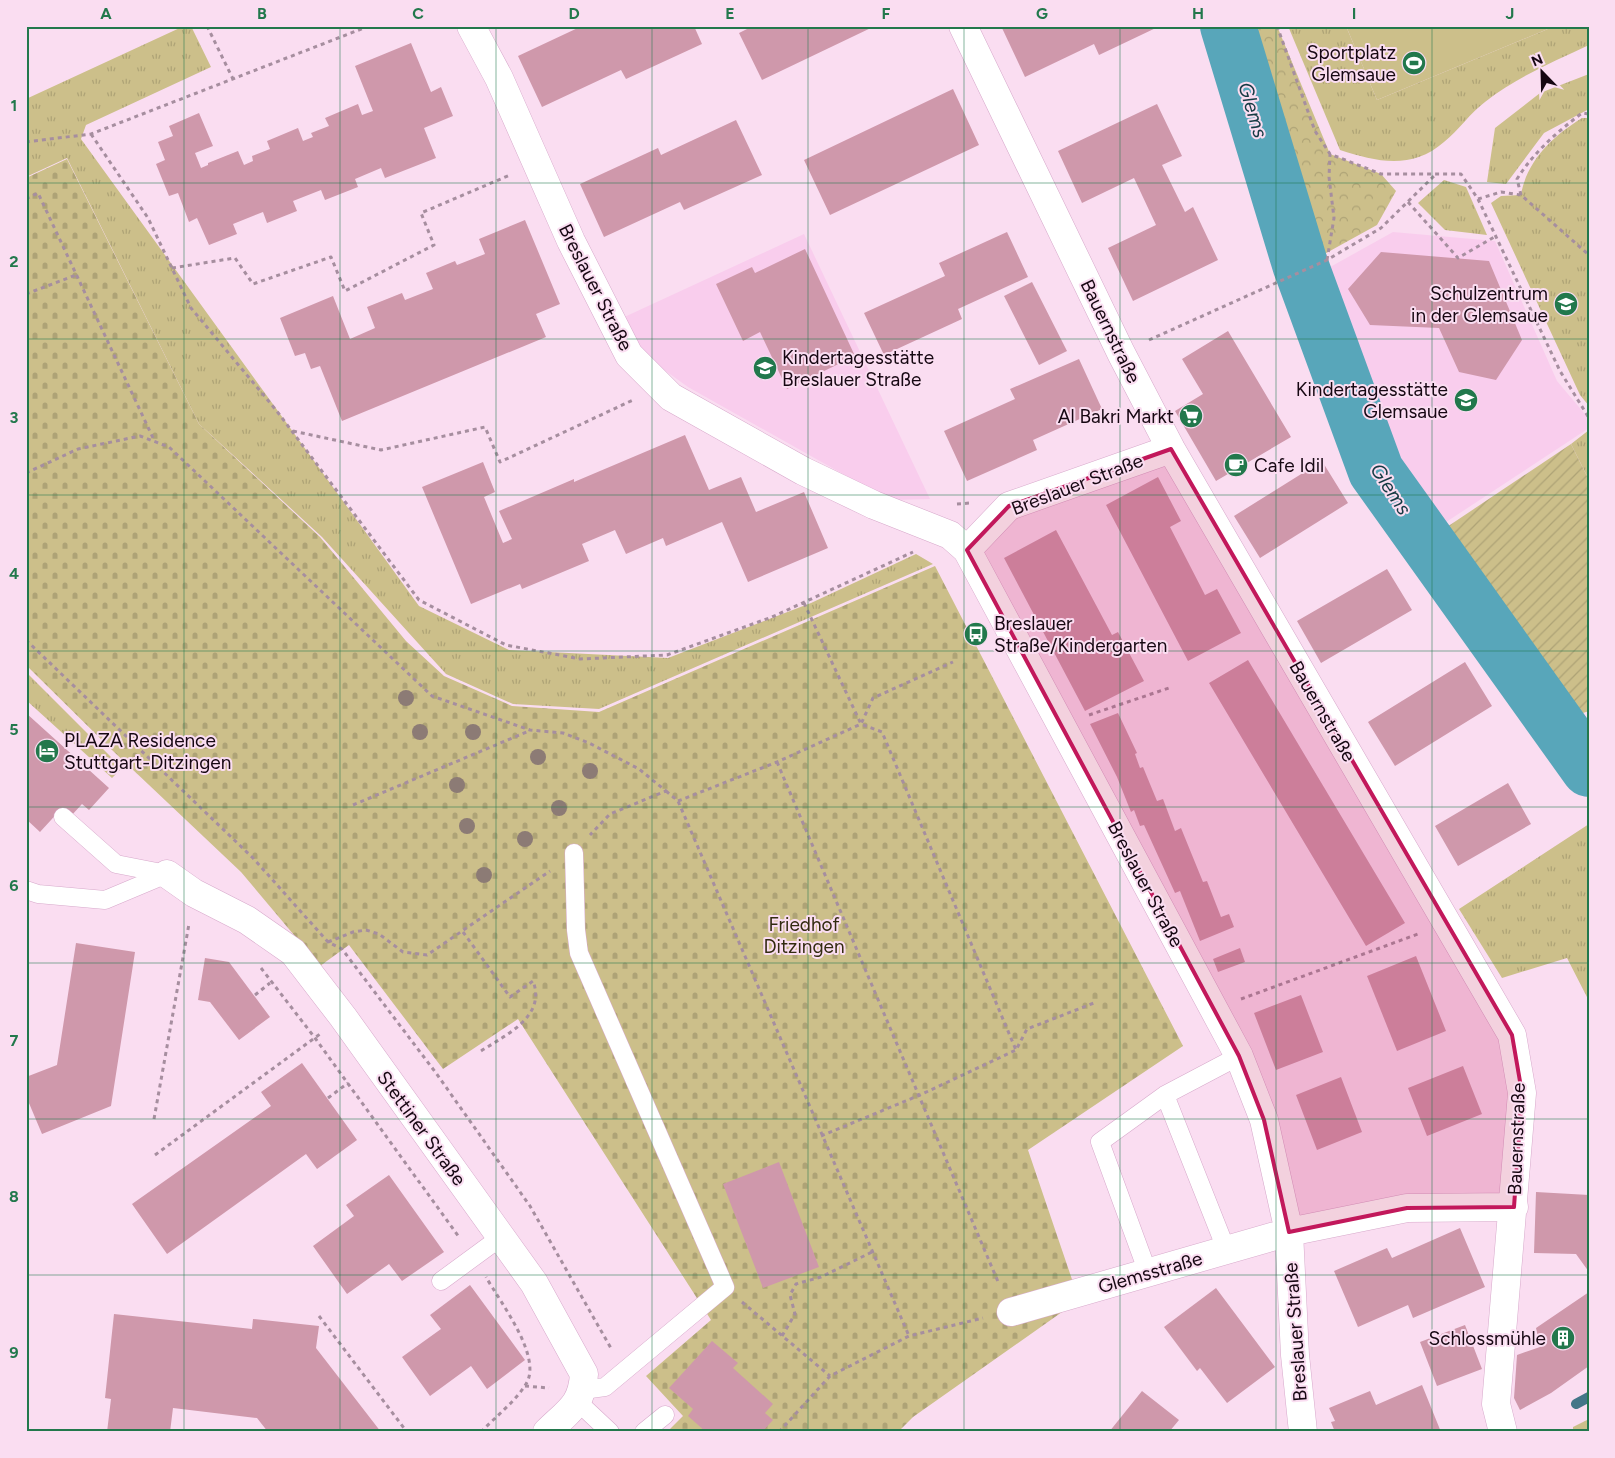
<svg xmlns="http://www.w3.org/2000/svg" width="1615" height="1458" font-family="Figtree,sans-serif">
<defs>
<pattern id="grass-tufts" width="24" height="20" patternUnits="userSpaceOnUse" patternTransform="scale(1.25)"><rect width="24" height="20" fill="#ccbf8a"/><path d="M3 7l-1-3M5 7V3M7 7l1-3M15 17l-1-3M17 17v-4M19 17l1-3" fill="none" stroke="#aea376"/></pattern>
<pattern id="cemetery-stones" width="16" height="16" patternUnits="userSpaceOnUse" patternTransform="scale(1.25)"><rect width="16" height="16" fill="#ccbf8a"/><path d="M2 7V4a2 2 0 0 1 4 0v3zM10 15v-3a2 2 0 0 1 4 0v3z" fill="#aea376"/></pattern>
<pattern id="park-crowns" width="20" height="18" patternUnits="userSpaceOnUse" patternTransform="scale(1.25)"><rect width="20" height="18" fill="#ccbf8a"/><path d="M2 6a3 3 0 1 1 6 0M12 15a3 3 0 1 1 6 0" fill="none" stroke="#aea376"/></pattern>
<pattern id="garden-furrows" width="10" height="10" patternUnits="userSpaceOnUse" patternTransform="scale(1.25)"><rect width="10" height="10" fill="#ccbf8a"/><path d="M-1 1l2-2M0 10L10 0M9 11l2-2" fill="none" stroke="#aea376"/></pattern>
</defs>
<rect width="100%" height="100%" fill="#faddf1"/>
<path fill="#f9cded" d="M1393,232l102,9 62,140 32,38v9l-158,104 -47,-64 -70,-192z
M804,234l126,265 -41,1 -201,-113 -53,-38 -15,-30z"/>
<path fill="url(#grass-tufts)" d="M184,26h7l20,41 -125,58 -5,14 338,467 90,44 159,8 143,-55 105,-49 17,10 -334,145 -86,-5 -67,-30 -124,-137 -123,-113 -132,-266 -41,19v-78z
M1288,26h58l31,74 178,-74h34v19c-36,17 -72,32 -104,57 -15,11 -26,28 -41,40 -32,28 -67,20 -104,8z
M1589,74v35l-45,24 -38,51 -19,-2 8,-54 45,-35z
M1582,118h7v288l-9,-11 -89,-192 10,-7 20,-1c6,-35 32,-59 61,-77z
M1444,180l22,7 21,48 -42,-5 -27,-27z
M1309,273l67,198 179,252 34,27v46l-50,-66 -175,-251 -64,-169 -8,-30z
M1589,430v50l-18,-36z
M26,672l96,96 -10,10 -86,-78z
M1589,824v177l-22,-43 -65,20 -43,-69z
M1589,1419v13h-16v-5z"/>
<path fill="url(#cemetery-stones)" d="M67,159l132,265 121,113 86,104 38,35 68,30 87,6 336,-146 248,480 -155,104 51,150 -166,117 -15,15h-231l16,-16 -37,-40 65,-56 -193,-301 -75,50 -94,-124 -29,21 -79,-94 -129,-122 -86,-85v-487z"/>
<path fill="url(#park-crowns)" d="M1207,26h70l53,128 51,20 15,17 -19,34 -87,48z"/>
<path fill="url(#garden-furrows)" d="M1571,444l18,36v231l-12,4 -54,-55 -91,-123z"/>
<path fill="#ccbf8a" d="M1346,26h209l-178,74z"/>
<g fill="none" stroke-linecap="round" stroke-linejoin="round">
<path stroke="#447688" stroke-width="10" d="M1555,723l34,27
M1576,1404l13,-7"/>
<path stroke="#58a6ba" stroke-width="56" d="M1228,26l72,238 76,207 213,298"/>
</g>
<path fill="#cf98ab" d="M582,26h112l8,18 -76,35 -5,-9 -79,37 -24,-51z
M753,26h122l-113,54 -23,-47z
M1005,26h155l-61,29 -5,-11 -69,33 -23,-49z
M411,43l20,49 10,-5 12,29 -29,12 12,30 -51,20 -4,-10 -26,11 3,8 -33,13 -4,-10 -28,11 4,10 -30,12 -4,-11 -30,12 4,10 -28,11 -12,-27 -8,4 -11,-29 -9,3 -13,-32 9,-4 -7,-18 15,-6 -4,-10 30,-13 14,33 -18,7 6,15 7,-3v-2l30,-12 6,14 9,-4 -1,-5 18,-7 -3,-8 31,-13 5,13 10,-4 -2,-4 18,-7 -4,-8 33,-14 4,11 11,-4 -18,-45z
M953,89l26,56 -149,70 -26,-55z
M1157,104l25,52 -20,9 23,47 8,-5 25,53 -85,41 -25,-53 48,-23 -22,-47 -52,25 -24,-52z
M736,120l26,55 -78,35 -4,-8 -76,35 -24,-53 78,-36 3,7z
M525,220l35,84 -24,10 10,23 -204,84 -22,-55 -9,3 -6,-16 -10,3 -15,-38 53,-22 17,43 25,-11 -8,-21 35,-14 3,7 28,-11 -7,-16 29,-12 2,4 28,-11 -6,-15z
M1007,232l21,45 -70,32 4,10 -78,36 -20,-42 81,-37 -6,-13z
M805,249l50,107 -68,33 -27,-57 -17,9 -27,-57 36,-17 3,6z
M1381,252l108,9 33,79 -26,40 -37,-8 -20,-44 -69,-3 -22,-36z
M1032,282l35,69 -28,14 -35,-69z
M1228,331l63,106 -75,44 -41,-70 28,-17 -21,-35z
M1079,359l23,50 -69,31 4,10 -70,31 -23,-50 71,-32 -5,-10z
M685,435l24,55 32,-13 15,35 48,-20 24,56 -80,34 -26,-60 -56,24 -3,-8 -37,16 -11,-24 -33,14 7,17 -67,28 -2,-5 -49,20 -49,-117 61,-25 12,30 -11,5 19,46 9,-4 -13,-28 75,-32v3z
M1322,461l26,42 -88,55 -26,-42z
M1158,477l23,44 -11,6 35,68 12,-6 24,44 -53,28 -82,-156z
M1056,530l56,105 6,-3 26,49 -59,30 -81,-153z
M1387,569l25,41 -91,53 -24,-42z
M1248,660l157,263 -39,23 -157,-263z
M1465,662l27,44 -97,60 -27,-44z
M26,713l83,75 -20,22 -7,-6 -11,12 -9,-8 -22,24 -14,-13z
M1118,713l19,40 -2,1 5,14 3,-1 14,34 6,-2 12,32 6,-3 22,54 4,-1 14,36 8,-3 5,13 -34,14 -20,-50 -5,2 -31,-68 -4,1 -6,-16 -3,2 -14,-35 -27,-53z
M1508,783l23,41 -73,42 -23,-40z
M76,943l59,9 -24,154 -69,28 -16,-38v-19l31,-12z
M1240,948l5,14 -27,10 -5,-13z
M1416,956l30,75 -49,20 -30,-75z
M205,958l24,4 41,55 -31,23 -29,-38 -12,-2z
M1301,995l22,57 -47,18 -22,-57z
M302,1063l55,77 -40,29 -11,-15 -139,100 -35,-50 139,-98 -10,-14z
M1463,1066l19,48 -55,22 -19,-48z
M1341,1077l21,55 -45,18 -21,-55z
M779,1162l40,105 -56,21 -40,-104z
M389,1175l55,77 -42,29 -13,-17 -42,30 -34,-48 41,-30 -8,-11z
M1536,1192l53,3v77l-13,-18 -42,-1z
M1460,1228l25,59 -72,31 -5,-13 -50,22 -24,-56 53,-23 5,10z
M470,1285l55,75 -38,29 -16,-23 -41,30 -28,-39 39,-28 -11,-14z
M1216,1288l59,79 -48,36 -27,-35 -3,3 -33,-44z
M1589,1292v74l-38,27 -31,17 -6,-12 3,-43 23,-8 -4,-19z
M114,1314l138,15 1,-10 66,7 -3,22 65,84h-113l-11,-14 -84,-10 -3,24h-63l4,-33 -6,-1z
M1465,1325l17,44 -45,17 -17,-44z
M712,1341l26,22 -5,5 40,36 -8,9 8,7 -11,12h-56l-18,-16 5,-7 -24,-21z
M1422,1385l19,47h-106l-4,-10 4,-1 -6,-13 41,-17 6,14z
M1142,1391l37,29 -10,12h-60z"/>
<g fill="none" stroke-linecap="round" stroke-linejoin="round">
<g stroke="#d7a9cb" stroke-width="19">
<path id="lane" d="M63,817l53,47 51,10
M574,853l2,77 3,23 146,334 -120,100 -22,3
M26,890l12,4 67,6 62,-26
M1165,1095l61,154
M1148,1273l-48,-131 65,-47 74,-39
M441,1281l60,-44
M578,1402l32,30
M644,1432l21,-17"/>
</g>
<g stroke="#d7a9cb" stroke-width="29">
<path id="street" d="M471,26l28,52 72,163 58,114 42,42 132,74 71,34 76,30 17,15 272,506 25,64 25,112 6,123 8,77
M963,26l158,327 50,96 341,586 10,58 -26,311 7,28
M967,550l42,-44 162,-57
M167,874l27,19 53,27 46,32 50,65 191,266 50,91c-2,32 -16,37 -37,58
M1011,1312l278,-80 118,-24 107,-1"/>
</g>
<path stroke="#a68e9f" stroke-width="3" stroke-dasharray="4 4" stroke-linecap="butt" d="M207,26l26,53
M1277,26l38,105 15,23 51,20h80l17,25 82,172 29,47
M91,134l57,84 43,90 85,102 143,190 87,45 74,14 87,-4 105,-38 141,-65
M26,142l65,-8 278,-108
M1521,195l-4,-16c17,-27 39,-46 65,-66l7,1
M26,199l12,-6 116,247
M1478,199l23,-7 20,3 68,60
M1408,202l50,56 38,-22
M1327,260l7,-42 -5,-41 1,-23
M172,268l63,-10 18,26 78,-27 14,34 89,-46 -13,-32 89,-38
M26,294l50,-19
M1149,340l178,-80 54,-32 54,-53
M293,431l88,19 104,-23 15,35 133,-62
M26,473l52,-24 62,-13 29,11 263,249 98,34 33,3 26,10 50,26 27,22 -56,23 -20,21
M957,504l13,-1
M804,603l57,121 21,8 134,318
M26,640l227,218 75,84 14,7 94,124 94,133 82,144
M1089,715l80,-27
M777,762l222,522
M666,791l12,10 231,535
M678,801l99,-39 84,-38 12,-26 80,-36
M353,805l176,-74
M463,932l47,65 23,-16c14,37 -30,55 -55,72
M328,942l25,-10 13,-2 13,4 24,18 24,3 123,-84
M261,968l54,70 144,199
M255,995l15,-12
M1241,999l177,-65
M328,1098l20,-15
M154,1119l35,-195
M821,1136l99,-41 96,-45 11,-21 67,-26
M155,1155l165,-121
M742,1302l88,74
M319,1316l88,116
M782,1336l13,-22 -5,-19 6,-11 25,-7 51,-25
M525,1386l24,2
M481,1432c14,-15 34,-30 45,-48 17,-27 -26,-82 -40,-107
M779,1432l51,-56 79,-40 74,-18"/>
<use href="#lane" stroke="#fff" stroke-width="18"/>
<use href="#street" stroke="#fff" stroke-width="28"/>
</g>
<g fill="#8c7b75">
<circle cx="406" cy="698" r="8"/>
<circle cx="420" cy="732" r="8"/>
<circle cx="473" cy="732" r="8"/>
<circle cx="538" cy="757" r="8"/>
<circle cx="590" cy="771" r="8"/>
<circle cx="457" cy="785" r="8"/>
<circle cx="559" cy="808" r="8"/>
<circle cx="467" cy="826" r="8"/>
<circle cx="525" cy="839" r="8"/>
<circle cx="484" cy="875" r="8"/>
</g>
<path fill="#c2185b" fill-opacity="0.2" stroke="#c2185b" stroke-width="4" stroke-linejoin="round" d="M1171,449l341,586 10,58 -8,114 -107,1 -118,24 -25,-112 -25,-64 -272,-506 42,-44z"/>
<path fill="none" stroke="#22784c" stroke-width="1" stroke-opacity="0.55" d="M184,26v1406M340,26v1406M496,26v1406M652,26v1406M808,26v1406M964,26v1406M1120,26v1406M1276,26v1406M1432,26v1406M26,183h1563M26,339h1563M26,495h1563M26,651h1563M26,807h1563M26,963h1563M26,1119h1563M26,1275h1563"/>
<defs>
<g id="stadium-disc" transform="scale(1.25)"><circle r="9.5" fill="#22784c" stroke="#faddf1"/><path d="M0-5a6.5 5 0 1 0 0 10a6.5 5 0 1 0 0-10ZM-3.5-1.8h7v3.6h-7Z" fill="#fff"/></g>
<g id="school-disc" transform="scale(1.25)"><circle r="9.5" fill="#22784c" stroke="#faddf1"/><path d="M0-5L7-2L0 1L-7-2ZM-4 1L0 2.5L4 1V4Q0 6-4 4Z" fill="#fff"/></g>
<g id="supermarket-disc" transform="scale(1.25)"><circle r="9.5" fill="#22784c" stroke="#faddf1"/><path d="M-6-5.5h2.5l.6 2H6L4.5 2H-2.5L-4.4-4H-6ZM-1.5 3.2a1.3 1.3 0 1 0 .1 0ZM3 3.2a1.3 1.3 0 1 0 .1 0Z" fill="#fff"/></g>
<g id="cafe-disc" transform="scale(1.25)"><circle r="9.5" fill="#22784c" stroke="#faddf1"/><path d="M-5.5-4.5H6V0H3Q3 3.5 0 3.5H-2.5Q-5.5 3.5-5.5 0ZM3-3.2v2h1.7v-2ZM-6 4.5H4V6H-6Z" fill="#fff"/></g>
<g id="bus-disc" transform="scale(1.25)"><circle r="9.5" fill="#22784c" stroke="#faddf1"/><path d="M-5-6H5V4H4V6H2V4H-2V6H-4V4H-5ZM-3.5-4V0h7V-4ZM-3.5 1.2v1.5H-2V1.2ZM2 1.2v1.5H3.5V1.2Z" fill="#fff"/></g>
<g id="hotel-disc" transform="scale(1.25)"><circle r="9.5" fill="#22784c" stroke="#faddf1"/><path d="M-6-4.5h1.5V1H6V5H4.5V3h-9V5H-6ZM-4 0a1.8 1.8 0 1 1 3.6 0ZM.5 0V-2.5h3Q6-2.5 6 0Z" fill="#fff"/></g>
<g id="building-disc" transform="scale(1.25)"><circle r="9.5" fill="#22784c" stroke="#faddf1"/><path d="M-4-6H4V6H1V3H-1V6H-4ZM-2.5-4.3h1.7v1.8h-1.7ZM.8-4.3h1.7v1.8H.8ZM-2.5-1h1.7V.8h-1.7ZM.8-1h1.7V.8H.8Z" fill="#fff"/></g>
</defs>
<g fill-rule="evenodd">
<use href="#stadium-disc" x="1414" y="63"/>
<use href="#school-disc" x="1566" y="304"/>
<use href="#school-disc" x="765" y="368"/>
<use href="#school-disc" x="1466" y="400"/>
<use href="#supermarket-disc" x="1191" y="416"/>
<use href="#cafe-disc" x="1236" y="465"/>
<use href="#bus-disc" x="976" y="634"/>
<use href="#hotel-disc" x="47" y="751"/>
<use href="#building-disc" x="1563" y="1338"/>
</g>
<g text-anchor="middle" stroke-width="4" stroke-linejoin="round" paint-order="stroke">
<g font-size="19" fill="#160712" stroke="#faddf1" text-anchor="end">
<text x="1396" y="59">Sportplatz<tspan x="1396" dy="22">Glemsaue</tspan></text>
<text x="1548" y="300">Schulzentrum<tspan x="1548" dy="22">in der Glemsaue</tspan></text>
<text x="782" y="364" text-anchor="start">Kindertagesstätte<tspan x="782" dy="22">Breslauer Straße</tspan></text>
<text x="1448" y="396">Kindertagesstätte<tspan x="1448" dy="22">Glemsaue</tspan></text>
<text x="1174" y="423">Al Bakri Markt</text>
<text x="1254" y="472" text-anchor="start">Cafe Idil</text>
<text x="994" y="630" text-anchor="start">Breslauer<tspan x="994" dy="22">Straße/Kindergarten</tspan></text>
<text x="64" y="747" text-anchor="start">PLAZA Residence<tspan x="64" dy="22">Stuttgart-Ditzingen</tspan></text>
<text x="1546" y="1345">Schlossmühle</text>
</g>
<g font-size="19" fill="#160712" stroke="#faddf1">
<text transform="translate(596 287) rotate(63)" y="7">Breslauer Straße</text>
<text transform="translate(1111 331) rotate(64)" y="7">Bauernstraße</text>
<text transform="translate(1077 484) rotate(-21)" y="7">Breslauer Straße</text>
<text transform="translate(1323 711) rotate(60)" y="7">Bauernstraße</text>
<text transform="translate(1146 884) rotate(62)" y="7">Breslauer Straße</text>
<text transform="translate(422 1128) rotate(54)" y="7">Stettiner Straße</text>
<text transform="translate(1516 1139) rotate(-88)" y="7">Bauernstraße</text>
<text transform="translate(1150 1272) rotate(-16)" y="7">Glemsstraße</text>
<text transform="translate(1295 1332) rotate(-94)" y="7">Breslauer Straße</text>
</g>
<g font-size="19" fill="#322b0f" stroke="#faddf1">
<text x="804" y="931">Friedhof<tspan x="804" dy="22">Ditzingen</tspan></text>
</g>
<g font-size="20" font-style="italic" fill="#143a43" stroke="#faddf1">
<text transform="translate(1253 110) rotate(73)" y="7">Glems</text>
<text transform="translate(1391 489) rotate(57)" y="7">Glems</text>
</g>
</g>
<rect width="1615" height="1458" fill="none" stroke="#faddf1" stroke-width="55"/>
<g transform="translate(1542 72) rotate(337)" stroke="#faddf1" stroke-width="4" paint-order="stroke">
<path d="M0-4L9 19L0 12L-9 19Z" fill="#160712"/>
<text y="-8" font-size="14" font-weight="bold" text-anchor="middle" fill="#160712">N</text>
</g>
<rect x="28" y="28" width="1560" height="1402" fill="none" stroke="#22784c" stroke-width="2"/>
<g font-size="16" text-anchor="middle" font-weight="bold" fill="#22784c">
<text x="106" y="19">A</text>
<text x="262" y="19">B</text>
<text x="418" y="19">C</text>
<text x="574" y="19">D</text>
<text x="730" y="19">E</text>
<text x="886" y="19">F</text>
<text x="1042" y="19">G</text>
<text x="1198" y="19">H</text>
<text x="1354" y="19">I</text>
<text x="1510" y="19">J</text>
<text x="14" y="111">1</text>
<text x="14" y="267">2</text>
<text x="14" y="423">3</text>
<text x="14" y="579">4</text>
<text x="14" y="735">5</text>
<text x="14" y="891">6</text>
<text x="14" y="1046">7</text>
<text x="14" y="1202">8</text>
<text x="14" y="1358">9</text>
</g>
</svg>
